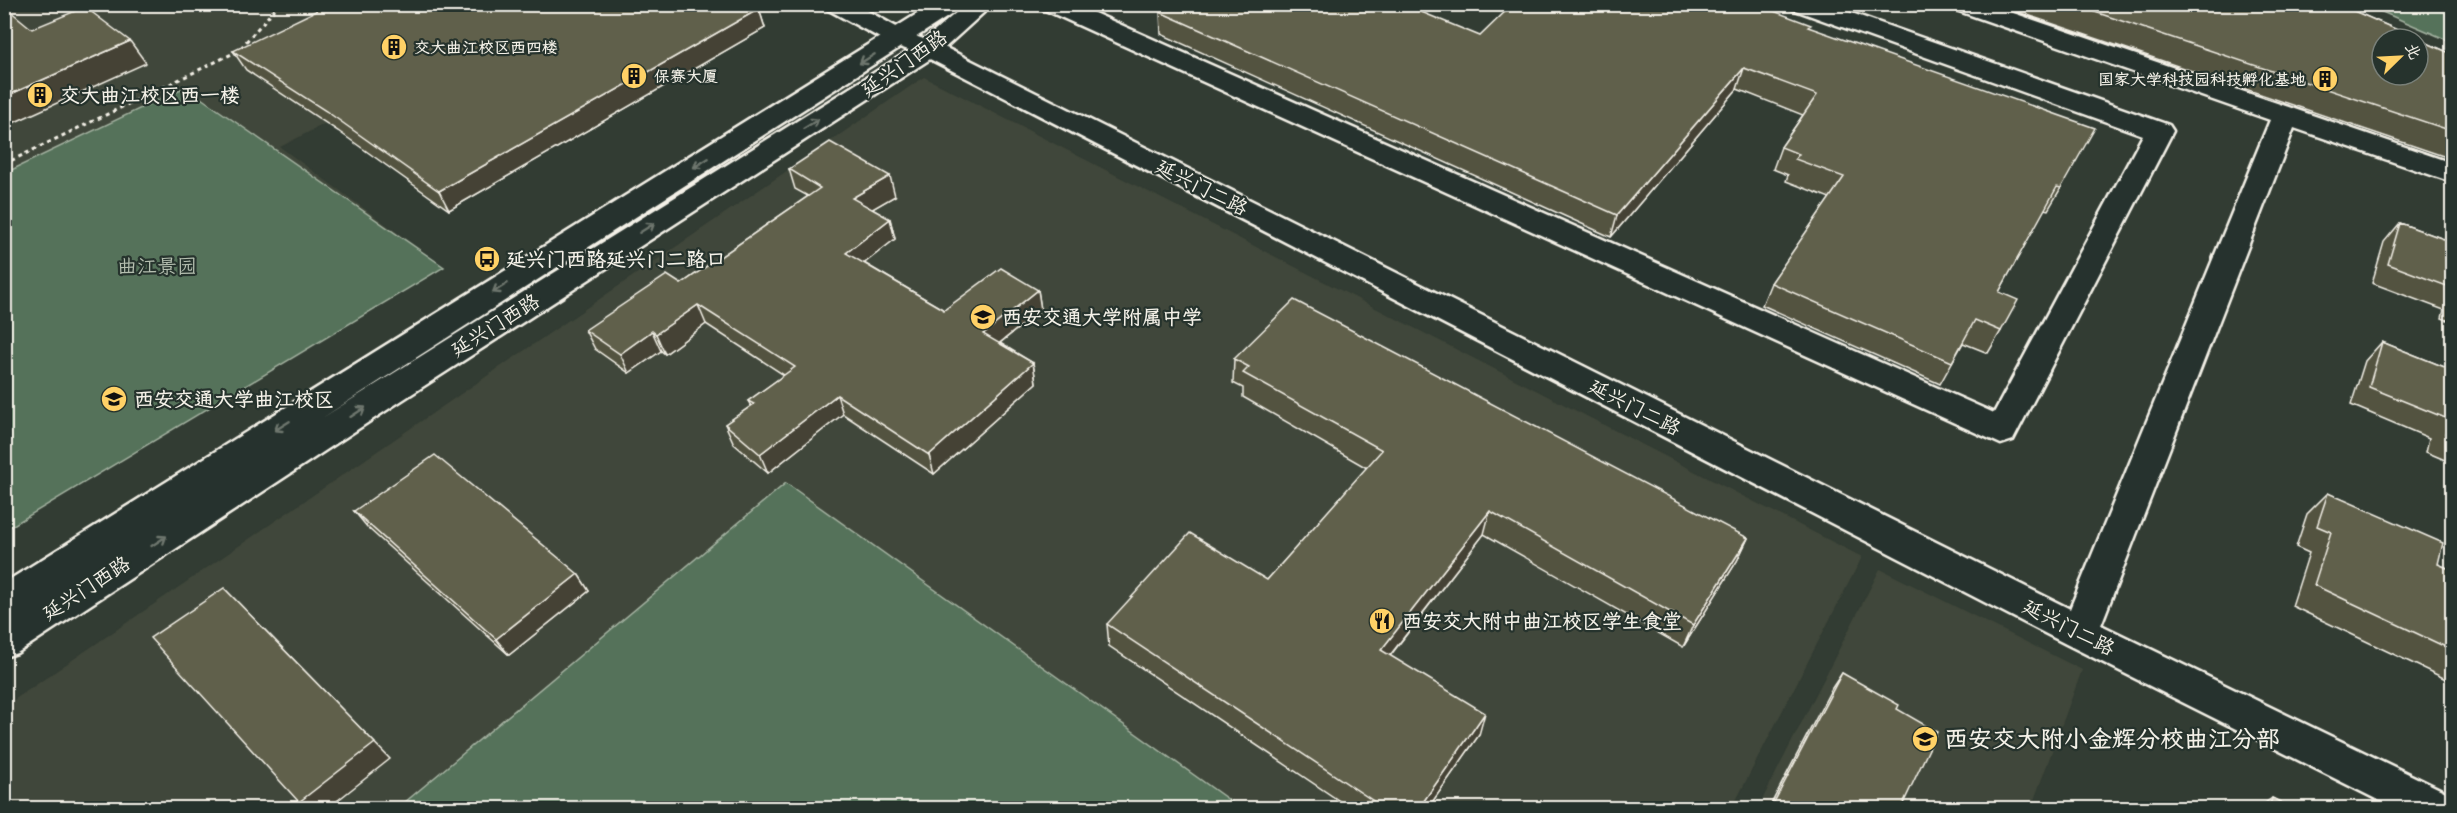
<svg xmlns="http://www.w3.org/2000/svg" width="2457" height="813" font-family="Mynerve,'LXGW WenKai TC',sans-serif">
<rect width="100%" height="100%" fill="#323c33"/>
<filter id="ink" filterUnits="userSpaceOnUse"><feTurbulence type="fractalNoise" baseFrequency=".0167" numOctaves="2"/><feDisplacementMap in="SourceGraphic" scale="12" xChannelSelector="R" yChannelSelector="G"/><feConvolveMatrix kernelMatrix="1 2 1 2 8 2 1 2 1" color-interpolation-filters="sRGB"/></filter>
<g filter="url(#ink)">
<path fill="#40473a" d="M5,5h547l-272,142 164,120 -439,263z
M924,77l938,480 -130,251h-1727v-102z
M1880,569l202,101 -51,138h-273z"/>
<path fill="#54725a" stroke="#a4b2a1" stroke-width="1.5" d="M2366,5h86v37z
M185,87l259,180 -439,263v-357z
M786,483l454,325h-842z"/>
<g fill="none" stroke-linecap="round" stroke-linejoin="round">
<g stroke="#f4f1e8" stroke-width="5">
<path id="street" d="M824,4h31l54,30 29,10 1132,565 200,-489 -317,-111 -3,-5h37l465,159v19l-158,-54 -193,497 349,169 2,14h-58l-328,-164 -1146,-590 -29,-10 -64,-35z
M1040,4h34l920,409 149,-278 -351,-126 -3,-5h37l343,121 4,6 -160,309 -12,4 -958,-435z"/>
</g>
<g stroke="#f4f1e8" stroke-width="5">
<path id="secondary" d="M933,4h30l-3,5 -638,409 598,-374 46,-40h27l-55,50 -545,352 -376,247 -13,4v-36l7,-5 -7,3v-36z"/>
</g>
<path stroke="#f4f1e8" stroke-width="3" stroke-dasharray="4 4" stroke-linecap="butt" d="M4,164l234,-113 41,-47"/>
<use href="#street" fill="#26332d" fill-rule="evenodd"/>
<use href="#secondary" fill="#26332d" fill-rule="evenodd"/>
</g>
<path fill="#535340" stroke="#f4f1e8" stroke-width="1.5" d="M1995,4h343l114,50v105z
M1609,6l201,22 251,160 -13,22 -4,-1 -45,83 2,39 -13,22 -25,-10 -23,41 -178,-79 9,-22 59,-85 -44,-17 2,-6 -15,-6 8,-22 22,-32 -66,-26 -126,148 -450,-203 -1,-22 320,24z
M759,9l6,19 -316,182 -111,-79 -92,-61 -13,-19z
M789,169l106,27 -23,13 18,10 5,20 -31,24 80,47 94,-20 3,20 -41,33 33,20 3,20 -102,91 -91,-60 -75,59 -34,-29 -9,-20 26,-18 -3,-5 36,-26 -78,-51 -41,30 -4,-3 -32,22 -34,-24 -10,-19 96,-46 127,-88 -13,-7z
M2400,223l52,19v80l-10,-4 2,-8 -72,-27 12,-41z
M2382,342l70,28v93l-26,-11 3,-14 -78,-33 14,-44z
M1234,359l514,179 -11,23 -54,86 -199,-113 -94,122 89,79 -51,73h-78l-241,-162 -2,-22 160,-44 100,-112 -124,-71v-9l-10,-5z
M2328,493l110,71 14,6v112l-160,-76 17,-53 -13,-6 11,-33z
M354,511l224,63 11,17 -80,64 -141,-127z
M1842,673l55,36 4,99h-132l63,-120z
M2272,798l20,10h-34z"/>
<path fill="#444334" stroke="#f4f1e8" stroke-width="1.5" d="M759,9l6,19 -316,182 -10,-19z
M130,41l16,22 -142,64v-30z
M1744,68l-7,21 -126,148 6,-22z
M890,176l5,20 -38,22 -5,-20z
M890,219l5,20 -43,34 -6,-20z
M1038,290l3,20 -54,43 -4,-19z
M698,305l8,19 -41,30 -9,-20z
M652,331l9,20 -32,22 -9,-19z
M1033,363l3,20 -102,91 -5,-19z
M837,395l6,19 -75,59 -8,-19z
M1490,511l-6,23 -107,138 4,-22z
M1748,538l-11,23 -54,86 10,-22z
M578,574l11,17 -80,64 -13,-16z
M224,588l166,171 -62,49h-22l-7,-6z
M1485,713l-6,22 -51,73h-9z"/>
<path fill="#61604b" stroke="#f4f1e8" stroke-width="1.5" d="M318,4h433l8,5 -320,182 -113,-80 -93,-60 83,-40z
M1171,4h231l78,32 33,-32h91l5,2 2,-2h144l56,21 -3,2 287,101 -34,60 -4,-1 -58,105 19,8 -17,31 -26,-11 -23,42 -181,-79 73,-106 -49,-18 4,-5 -18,-7 36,-52 -73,-27 -127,147 -457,-203z
M2071,4h267l80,35h-36v36h36v-36l34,15v77z
M4,6l28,23 53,-22 45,34 -126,56z
M830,142l60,34 -38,22 38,21 -44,34 98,57 57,-42 37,22 -55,44 50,29 -104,92 -92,-60 -77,59 -35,-30 29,-20 -6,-3 47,-34 -97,-62 -42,29 -4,-3 -32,23 -35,-24 82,-55 14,9 139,-96 -31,-19z
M2400,223l52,19v46l-64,-24z
M1294,300l454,238 -55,87 -203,-114 -109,139 104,63 -66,95h-35l-277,-184 83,-91 77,47 115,-130 -139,-77 6,-6 -15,-8z
M2382,342l70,28v67l-7,-3 3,-15 -79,-32z
M435,455l143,119 -82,65 -142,-128z
M2328,493l115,50 -5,21 14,6v80l-138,-65 17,-53 -14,-6z
M224,588l151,155 -76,59 -149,-164z
M1842,673l57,32 -2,4 40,23 -36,76h-130z
M2272,798l20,10h-23z"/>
<defs><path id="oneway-shaft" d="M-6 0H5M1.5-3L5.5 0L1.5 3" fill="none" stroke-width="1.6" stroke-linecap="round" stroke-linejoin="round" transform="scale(1.5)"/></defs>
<g stroke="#6e766e">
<use href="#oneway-shaft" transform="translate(867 59) rotate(148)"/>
<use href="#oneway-shaft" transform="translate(811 124) rotate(-32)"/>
<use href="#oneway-shaft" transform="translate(701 163) rotate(148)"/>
<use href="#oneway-shaft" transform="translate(647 228) rotate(-32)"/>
<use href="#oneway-shaft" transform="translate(500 288) rotate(148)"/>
<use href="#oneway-shaft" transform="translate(358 412) rotate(-33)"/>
<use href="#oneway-shaft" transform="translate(282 426) rotate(148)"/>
<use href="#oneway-shaft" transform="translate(159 541) rotate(-33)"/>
</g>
</g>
<defs>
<g id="building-disc" transform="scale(1.35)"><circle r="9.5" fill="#ffd166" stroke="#26332d"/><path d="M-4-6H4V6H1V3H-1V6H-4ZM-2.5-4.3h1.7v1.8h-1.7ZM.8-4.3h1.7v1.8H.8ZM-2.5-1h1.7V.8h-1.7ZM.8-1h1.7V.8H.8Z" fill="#111"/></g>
<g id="bus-disc" transform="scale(1.35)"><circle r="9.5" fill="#ffd166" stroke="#26332d"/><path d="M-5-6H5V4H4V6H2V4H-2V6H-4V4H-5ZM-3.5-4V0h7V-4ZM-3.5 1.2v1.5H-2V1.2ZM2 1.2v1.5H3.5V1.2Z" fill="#111"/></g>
<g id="school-disc" transform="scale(1.35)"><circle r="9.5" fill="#ffd166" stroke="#26332d"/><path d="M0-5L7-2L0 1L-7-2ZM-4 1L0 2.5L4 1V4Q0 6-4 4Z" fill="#111"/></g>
<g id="university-disc" transform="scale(1.35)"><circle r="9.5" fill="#ffd166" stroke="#26332d"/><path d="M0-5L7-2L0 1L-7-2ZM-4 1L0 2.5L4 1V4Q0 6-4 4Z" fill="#111"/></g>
<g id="restaurant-disc" transform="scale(1.35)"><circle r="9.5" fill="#ffd166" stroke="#26332d"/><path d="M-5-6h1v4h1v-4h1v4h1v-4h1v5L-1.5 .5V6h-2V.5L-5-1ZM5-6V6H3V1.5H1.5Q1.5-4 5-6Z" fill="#111"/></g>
</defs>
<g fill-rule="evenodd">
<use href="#building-disc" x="394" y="47"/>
<use href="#building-disc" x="634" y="76"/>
<use href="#building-disc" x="2325" y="79"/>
<use href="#building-disc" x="40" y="95"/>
<use href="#bus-disc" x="487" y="259"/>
<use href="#school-disc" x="983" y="317"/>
<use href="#university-disc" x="114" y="399"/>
<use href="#restaurant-disc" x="1382" y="621"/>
<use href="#school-disc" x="1925" y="739"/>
</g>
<g text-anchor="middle" stroke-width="4.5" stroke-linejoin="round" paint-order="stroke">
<g font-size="16" font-weight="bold" fill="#f4f1e8" stroke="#26332d" text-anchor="start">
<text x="414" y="53">交大曲江校区西四楼</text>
<text x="654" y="82">保赛大厦</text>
<text x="2306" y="85" text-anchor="end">国家大学科技园科技孵化基地</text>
</g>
<g font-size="20" fill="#f4f1e8" stroke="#26332d">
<text transform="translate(904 63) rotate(-35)" y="7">延兴门西路</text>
<text transform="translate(1202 187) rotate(27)" y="7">延兴门二路</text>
<text transform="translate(495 325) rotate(-32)" y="7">延兴门西路</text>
<text transform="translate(1635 407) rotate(27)" y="7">延兴门二路</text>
<text transform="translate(86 588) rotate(-33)" y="7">延兴门西路</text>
<text transform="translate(2069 627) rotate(27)" y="7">延兴门二路</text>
</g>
<g font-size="20" font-weight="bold" fill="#f4f1e8" stroke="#26332d" text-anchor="start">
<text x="60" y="102">交大曲江校区西一楼</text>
<text x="506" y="266">延兴门西路延兴门二路口</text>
<text x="1002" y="324">西安交通大学附属中学</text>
<text x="134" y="406">西安交通大学曲江校区</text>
<text x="1402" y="628">西安交大附中曲江校区学生食堂</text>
</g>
<g font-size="20" fill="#b4beaf" stroke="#26332d">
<text x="157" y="273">曲江景园</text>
</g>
<g font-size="24" font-weight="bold" fill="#f4f1e8" stroke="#26332d" text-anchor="start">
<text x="1944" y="747">西安交大附小金辉分校曲江分部</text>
</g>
</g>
<rect width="2457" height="813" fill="none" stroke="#26332d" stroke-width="24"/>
<rect x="12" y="12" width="2433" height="789" fill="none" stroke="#f4f1e8" stroke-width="2" filter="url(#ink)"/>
<g transform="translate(2400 57) rotate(66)"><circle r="28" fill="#26332d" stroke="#787f78" stroke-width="1.5"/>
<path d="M0-4.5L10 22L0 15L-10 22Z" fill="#ffd166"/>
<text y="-9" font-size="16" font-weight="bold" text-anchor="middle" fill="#f4f1e8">北</text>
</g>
</svg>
